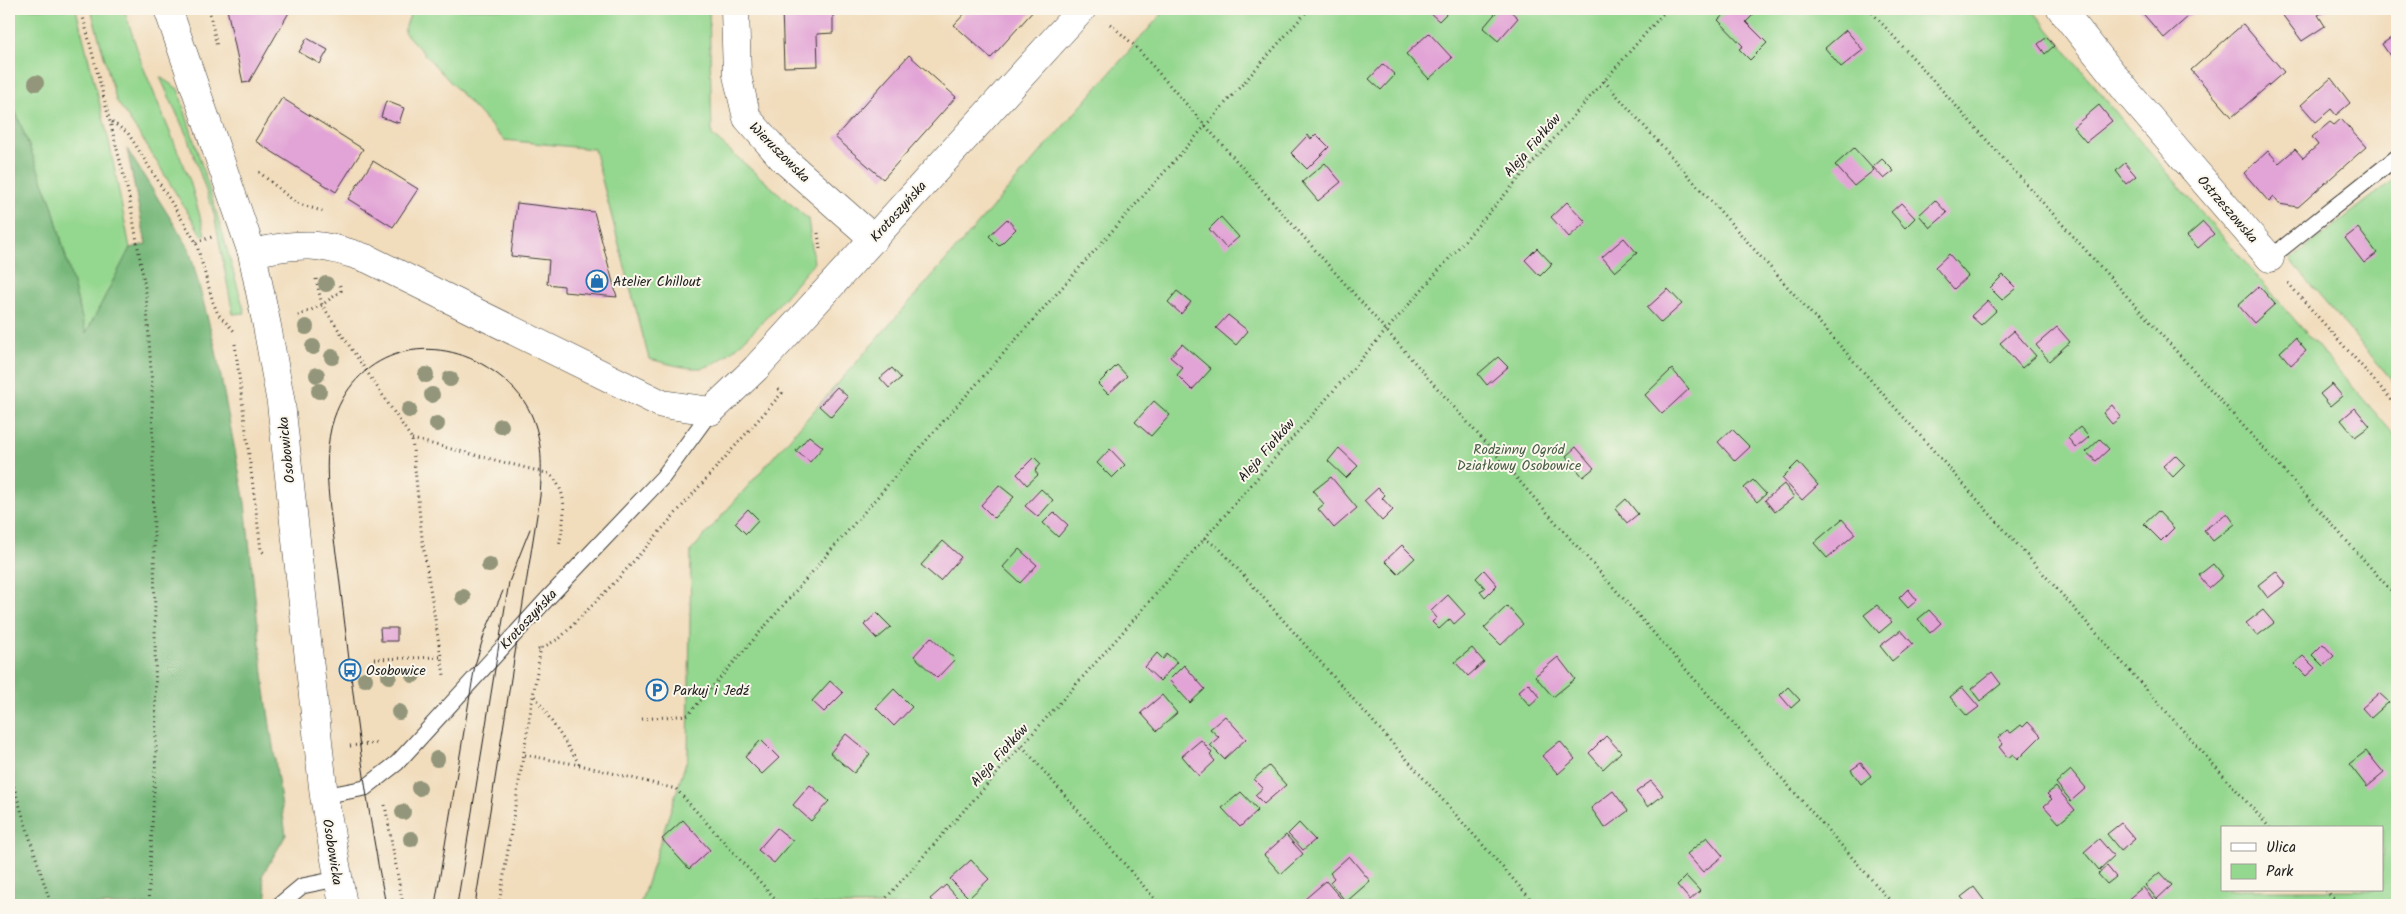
<svg xmlns="http://www.w3.org/2000/svg" width="2406" height="914" font-family="Kalam,sans-serif">
<rect width="100%" height="100%" fill="#fbf7ec"/>
<filter id="ink" filterUnits="userSpaceOnUse"><feTurbulence type="fractalNoise" baseFrequency=".02" numOctaves="2"/><feDisplacementMap in="SourceGraphic" scale="10" xChannelSelector="R" yChannelSelector="G"/><feConvolveMatrix kernelMatrix="1 2 1 2 8 2 1 2 1" color-interpolation-filters="sRGB"/></filter>
<filter id="wash" filterUnits="userSpaceOnUse"><feTurbulence type="fractalNoise" baseFrequency=".0096" numOctaves="4" result="noise"/><feDisplacementMap in="SourceGraphic" scale="20" xChannelSelector="R" yChannelSelector="G"/><feGaussianBlur stdDeviation="1.12" result="paint"/><feColorMatrix in="noise" values="0 0 0 0 0 0 0 0 0 0 0 0 0 0 0 0 0 1.4 0 .05"/><feComposite in="paint" operator="in"/></filter>
<g filter="url(#wash)">
<rect width="100%" height="100%" fill="#f1dcbb"/>
<path fill="#94d78f" stroke="#587a56" fill-rule="evenodd" d="M9,9h67l33,132 21,107 -44,86 -34,-129 -43,-110z
M91,9h33l18,55 48,117 15,53 -3,2 -58,-95 -28,-41z
M412,9h297l3,126 96,84 6,44c-22,24 -84,105 -115,105 -16,1 -35,-6 -50,-9l-55,-210 -90,-9 -100,-108z
M1166,9h866l95,117 270,312v467h-1757l48,-149 3,-205zM2222,828h160v62h-160z
M160,77l18,12 39,125 28,99 -12,1 -19,-100 -27,-78z
M2397,177v209l-107,-126z"/>
<path fill="#77b87a" stroke="#4a6a4b" d="M9,95l43,110 34,128 44,-85 16,-4 -19,-95 62,99 26,98 30,157 20,188 21,144 -24,41 6,25 -3,4h-256z"/>
<g id="blocks">
<path fill="#e2a4d6" d="M227,9h64l-42,73 -6,1z
M782,9h51v24l-16,1 1,32 -34,1z
M969,9h66l-44,49 -37,-33z
M1432,9h19l-12,12 -10,-9z
M1499,9h9l10,9 -20,23 -15,-13z
M1730,9h29l-13,13 21,21 -17,17 -11,-11 4,-3 -25,-26z
M2139,9h58l-33,29z
M2278,9h51l-11,6 7,11 -23,15z
M2243,24l41,48 -52,45 -41,-47z
M1846,30l17,20 -22,17 -16,-19z
M1429,33l23,25 -23,21 -23,-25z
M2397,34v32l-15,-22z
M2047,37l7,9 -9,8 -7,-10z
M307,38l21,12 -8,14 -21,-12z
M909,55l47,42 -73,82 -48,-42z
M1383,64l12,11 -14,15 -12,-11z
M2331,78l19,25 -14,12 -5,-6 -15,13 -15,-17z
M282,98l81,51 -27,43 -81,-51z
M386,101l18,7 -5,15 -18,-6z
M2099,105l13,16 -26,21 -13,-15z
M2341,119l25,28 -68,60 -19,-3 -5,-7 -5,5 -25,-29 24,-22 11,12 16,-14 8,9 15,-13 -6,-8 18,-15 4,3z
M1316,134l13,13 -22,22 -16,-16 17,-18 3,4z
M1854,148l20,22 -20,16 -19,-21z
M1882,159l12,12 -10,8 -11,-12z
M373,161l45,28 -25,38 -45,-28z
M1325,163l16,19 -23,19 -16,-19z
M2125,163l11,13 -10,8 -10,-13z
M1935,200l12,13 -17,15 -11,-13z
M1567,202l19,20 -17,15 -18,-20z
M517,203l77,9 23,85 -53,-5v-6l-17,-2 2,-24 -38,-4z
M1901,203l14,15 -10,10 -14,-16z
M1221,217l18,20 -13,11 -17,-19z
M1007,219l9,10 -17,17 -10,-10z
M2203,222l11,12 -16,14 -11,-12z
M2358,228l19,25 -13,10 -19,-25z
M1624,238l13,15 -22,19 -13,-15z
M1537,248l15,16 -12,12 -15,-16z
M1949,254l19,22 -14,13 -19,-22z
M2003,275l13,13 -14,12 -12,-12z
M2259,286l16,18 -21,19 -16,-18z
M1668,289l14,15 -21,19 -14,-15z
M1177,291l14,11 -10,12 -13,-12z
M1987,301l9,10 -15,14 -10,-9z
M1228,315l20,16 -12,14 -20,-17z
M2057,327l13,15 -21,19 -13,-16z
M2014,331l22,25 -14,12 -22,-25z
M2295,338l11,13 -15,14 -11,-13z
M1182,344l29,25 -19,21 -15,-15 6,-7 -13,-11z
M1498,357l10,10 -21,18 -9,-11z
M1117,365l10,11 -19,18 -10,-10z
M892,368l9,10 -12,10 -9,-10z
M1672,369l17,20 -27,25 -17,-19z
M2332,384l10,12 -12,10 -10,-12z
M837,387l11,10 -17,20 -12,-11z
M1154,401l16,14 -19,21 -16,-14z
M2112,405l9,12 -9,7 -9,-11z
M2355,408l15,18 -15,11 -14,-17z
M2080,427l9,10 -13,11 -8,-10z
M1732,429l18,18 -15,14 -17,-19z
M809,436l14,11 -13,15 -14,-11z
M2100,439l9,10 -13,12 -10,-9z
M1576,447l18,21 -11,9 -17,-21z
M1339,448l19,18 -12,12 -18,-17z
M1110,449l15,16 -13,13 -15,-15z
M2175,455l10,10 -12,12 -10,-11z
M1034,457l7,7 -6,7 3,4 -11,10 -10,-11z
M1798,462l20,23 -16,15 -20,-22z
M1331,477l26,31 -23,20 -16,-19 6,-5 -11,-13z
M1753,480l13,14 -9,8 -13,-14z
M1784,484l10,13 -19,15 -10,-12z
M999,485l15,12 -20,21 -13,-13z
M1378,488l7,7 -3,3 11,12 -11,11 -18,-20z
M1041,489l12,11 -15,17 -13,-11z
M1626,499l12,15 -11,9 -12,-14z
M748,509l11,11 -13,14 -11,-11z
M2158,511l16,17 -13,13 -17,-17z
M1054,512l14,13 -10,12 -15,-14z
M2227,513l8,11 -22,17 -9,-11z
M1842,519l13,15 -28,24 -13,-15z
M943,541l18,16 -21,24 -19,-16z
M1402,545l13,13 -17,16 -13,-13z
M1019,549l18,16 -17,18 -17,-16z
M2213,564l10,12 -14,12 -10,-13z
M1484,570l13,15 -12,12 -5,-6 5,-3 -9,-10z
M2276,571l10,13 -18,14 -10,-13z
M1908,589l9,11 -9,8 -9,-10z
M1448,595l17,19 -11,10 -4,-5 -11,10 -7,-7 5,-4 -6,-7z
M1877,605l15,17 -13,11 -15,-18z
M1507,606l16,18 -22,21 -17,-17z
M1929,610l12,13 -11,10 -12,-14z
M2263,610l11,13 -17,13 -11,-13z
M877,613l14,14 -14,12 -13,-14z
M380,628h17v13h-16z
M1901,630l12,14 -21,17 -12,-15z
M931,637l24,22 -18,19 -23,-22z
M2323,644l11,12 -11,10 -11,-11z
M1472,648l12,14 -16,14 -13,-14z
M1157,653l6,6 4,-5 10,8 -17,19 -15,-14z
M2303,656l12,12 -9,8 -12,-12z
M1558,657l17,22 -22,18 -18,-21z
M1184,665l21,24 -15,14 -21,-23z
M1992,672l9,12 -21,17 -9,-12z
M830,681l13,12 -19,19 -12,-11z
M1528,683l12,14 -10,9 -12,-14z
M1788,687l12,13 -9,8 -11,-13z
M1962,687l17,20 -12,9 -17,-19z
M894,689l18,18 -18,19 -18,-18z
M2379,693l10,9 -18,16 -9,-10z
M1162,695l15,18 -20,18 -16,-18z
M1225,716l21,23 -22,20 -14,-14 9,-8 -9,-8z
M2028,722l13,14 -24,24 -4,-6 -5,4 -9,-11 4,-3 -5,-6 9,-8 4,3 10,-8 2,2z
M846,734l24,20 -16,19 -24,-20z
M1606,736l15,16 -18,17 -14,-16z
M761,740l18,18 -17,16 -17,-17z
M1201,740l11,13 -2,2 5,6 -16,15 -17,-20z
M1560,741l15,18 -17,15 -16,-18z
M2366,751l18,22 -17,14 -18,-23z
M1861,763l10,13 -10,8 -10,-14z
M1269,766l17,19 -22,19 -9,-9 8,-7 -9,-9z
M2071,770l15,18 -15,13 -15,-18z
M1651,781l12,14 -15,12 -12,-15z
M810,785l19,16 -18,20 -18,-16z
M2056,787l19,23 -16,13 -15,-17 8,-7 -5,-5z
M1613,791l15,20 -23,17 -14,-20z
M1241,792l17,18 -18,17 -18,-19z
M683,820l27,30 -21,19 -27,-30z
M1299,823l16,17 -12,10 -15,-16z
M2121,823l14,16 -14,12 -14,-17z
M777,828l16,13 -19,22 -16,-13z
M1286,835l17,19 -22,20 -17,-19z
M1707,837l16,19 -20,16 -16,-18z
M2099,839l15,17 -15,14 -15,-18z
M1349,856l21,25 -24,21 -16,-20 4,-4 -4,-5z
M971,860l18,19 -20,19 -19,-19z
M2107,866l9,11 -9,7 -9,-10z
M2160,872l12,13 -15,14 -12,-14z
M1686,876l14,15 -10,9 -13,-15z
M1326,881l18,21 -4,3h-30l-5,-6z
M946,885l17,19 -2,1h-26l-5,-6z
M1974,887l12,16 -2,2h-16l-7,-8z
M2143,887l15,18h-37z"/>
</g>
</g>
<g filter="url(#ink)">
<use href="#blocks" fill-opacity="0" stroke="#3c3934" stroke-width="1"/>
<g fill="none" stroke-linecap="round" stroke-linejoin="round">
<g stroke="#3c3934" stroke-width="17">
<path id="lane" d="M2270,258l127,-101
M324,796l41,-8 32,-25 151,-165 115,-121 48,-66
M279,905l23,-19 35,-7"/>
</g>
<g stroke="#3c3934" stroke-width="29">
<path id="street" d="M735,9l2,66 10,43 35,40 92,81
M2061,9l67,84 142,165
M252,253c49,-11 68,-11 116,6l294,145 49,7 45,-43 326,-359"/>
</g>
<g stroke="#3c3934" stroke-width="29">
<path id="secondary" d="M168,9l84,244 15,73 14,77 43,393 19,109"/>
</g>
<path stroke="#3c3934" stroke-width="3" stroke-dasharray="1 4" stroke-linecap="butt" d="M81,9l48,187 17,97 6,93 3,237 1,129 -8,153
M209,9l8,38
M1869,9l528,588
M1110,24l24,21 760,860
M1604,81l666,747
M112,122l16,11 68,109 17,60 5,12 16,17
M259,172l37,31 29,9
M818,233l2,16
M196,242l16,-5
M316,279l6,26 90,134 10,99 22,137
M2288,283l109,123
M298,316l24,-11 19,-14 -2,-9
M235,344l26,206 3,3
M412,439l138,35c21,21 13,47 9,73
M1204,538l16,11 316,356
M538,650l22,-12 57,-58 165,-187 -4,-4
M374,659l67,-2
M535,696l45,69
M642,719l46,-4 237,-273 384,-433
M350,746l28,-3
M1022,746l138,159
M525,755l55,10 96,24 105,116
M9,772l42,133
M385,805l18,100
M2326,890l13,15
M499,905l42,-258
M880,905l241,-271 546,-625"/>
<use href="#lane" stroke="#fff" stroke-width="15"/>
<use href="#street" stroke="#fff" stroke-width="28"/>
<use href="#secondary" stroke="#fff" stroke-width="28"/>
<path stroke="#1c1c1c" stroke-width="1" d="M386,905c-22,-106 -33,-214 -46,-321 -5,-48 -22,-120 -6,-166 24,-70 100,-88 159,-47 16,11 30,25 38,43 12,27 11,53 9,82l-65,409
M435,905l40,-240 10,-33 18,-41
M457,905l52,-323 21,-53"/>
</g>
<g fill="#93967a">
<circle cx="36" cy="83" r="8"/>
<circle cx="326" cy="284" r="8"/>
<circle cx="306" cy="327" r="8"/>
<circle cx="313" cy="347" r="8"/>
<circle cx="332" cy="357" r="8"/>
<circle cx="317" cy="375" r="8"/>
<circle cx="426" cy="375" r="8"/>
<circle cx="450" cy="379" r="8"/>
<circle cx="319" cy="391" r="8"/>
<circle cx="432" cy="395" r="8"/>
<circle cx="409" cy="410" r="8"/>
<circle cx="437" cy="424" r="8"/>
<circle cx="501" cy="426" r="8"/>
<circle cx="489" cy="565" r="8"/>
<circle cx="463" cy="597" r="8"/>
<circle cx="413" cy="675" r="8"/>
<circle cx="389" cy="676" r="8"/>
<circle cx="365" cy="679" r="8"/>
<circle cx="399" cy="712" r="8"/>
<circle cx="437" cy="759" r="8"/>
<circle cx="419" cy="788" r="8"/>
<circle cx="403" cy="812" r="8"/>
<circle cx="411" cy="839" r="8"/>
</g>
</g>
<defs>
<g id="shop-ring" transform="scale(1.125)"><circle r="9.5" fill="#fbf7ec" stroke="#1f6fb2" stroke-width="1.5"/><path d="M-5-2.5h2.3a2.7 3.5 0 0 1 5.4 0H5L5.5 6h-11ZM-1.5-2.5h3a1.5 2.3 0 0 0-3 0Z" fill="#1f6fb2"/></g>
<g id="bus-ring" transform="scale(1.125)"><circle r="9.5" fill="#fbf7ec" stroke="#1f6fb2" stroke-width="1.5"/><path d="M-5-6H5V4H4V6H2V4H-2V6H-4V4H-5ZM-3.5-4V0h7V-4ZM-3.5 1.2v1.5H-2V1.2ZM2 1.2v1.5H3.5V1.2Z" fill="#1f6fb2"/></g>
<g id="parking-ring" transform="scale(1.125)"><circle r="9.5" fill="#fbf7ec" stroke="#1f6fb2" stroke-width="1.5"/><path d="M-3.5-5.5H1a3.5 3.5 0 0 1 0 7H-1V5.5H-3.5ZM-1-3.4V-.6H.8a1.4 1.4 0 0 0 0-2.8Z" fill="#1f6fb2"/></g>
</defs>
<g fill-rule="evenodd">
<use href="#shop-ring" x="597" y="281"/>
<use href="#bus-ring" x="350" y="670"/>
<use href="#parking-ring" x="657" y="690"/>
</g>
<g text-anchor="middle" stroke-width="4" stroke-linejoin="round" paint-order="stroke">
<g font-size="14" fill="#1c1c1c" stroke="#fbf7ec">
<text transform="translate(1532 145) rotate(-49)" y="5">Aleja Fiołków</text>
<text transform="translate(780 152) rotate(45)" y="5">Wieruszowska</text>
<text transform="translate(2228 209) rotate(49)" y="5">Ostrzeszowska</text>
<text transform="translate(898 211) rotate(-48)" y="5">Krotoszyńska</text>
<text transform="translate(286 450) rotate(-96)" y="5">Osobowicka</text>
<text transform="translate(1266 450) rotate(-49)" y="5">Aleja Fiołków</text>
<text transform="translate(528 619) rotate(-47)" y="5">Krotoszyńska</text>
<text transform="translate(999 755) rotate(-48)" y="5">Aleja Fiołków</text>
<text transform="translate(333 852) rotate(81)" y="5">Osobowicka</text>
</g>
<g font-size="14" fill="#1c1c1c" stroke="#fbf7ec" text-anchor="start">
<text x="613" y="286">Atelier Chillout</text>
<text x="366" y="675">Osobowice</text>
<text x="673" y="695">Parkuj i Jedź</text>
</g>
<g font-size="14" fill="#465d44" stroke="#fbf7ec">
<text x="1519" y="454">Rodzinny Ogród<tspan x="1519" dy="16">Działkowy Osobowice</tspan></text>
</g>
</g>
<rect width="2406" height="914" fill="none" stroke="#fbf7ec" stroke-width="30"/>
<rect x="2221" y="826" width="162" height="65" fill="#fbf7ec" stroke="#a29f99"/>
<rect x="2231" y="843" width="25" height="8" fill="#ffffff" stroke="#a29f99"/>
<text x="2266" y="852" font-size="15" fill="#1c1c1c">Ulica</text>
<rect x="2231" y="864" width="25" height="15" fill="#94d78f" stroke="#a29f99"/>
<text x="2266" y="876" font-size="15" fill="#1c1c1c">Park</text>
</svg>
